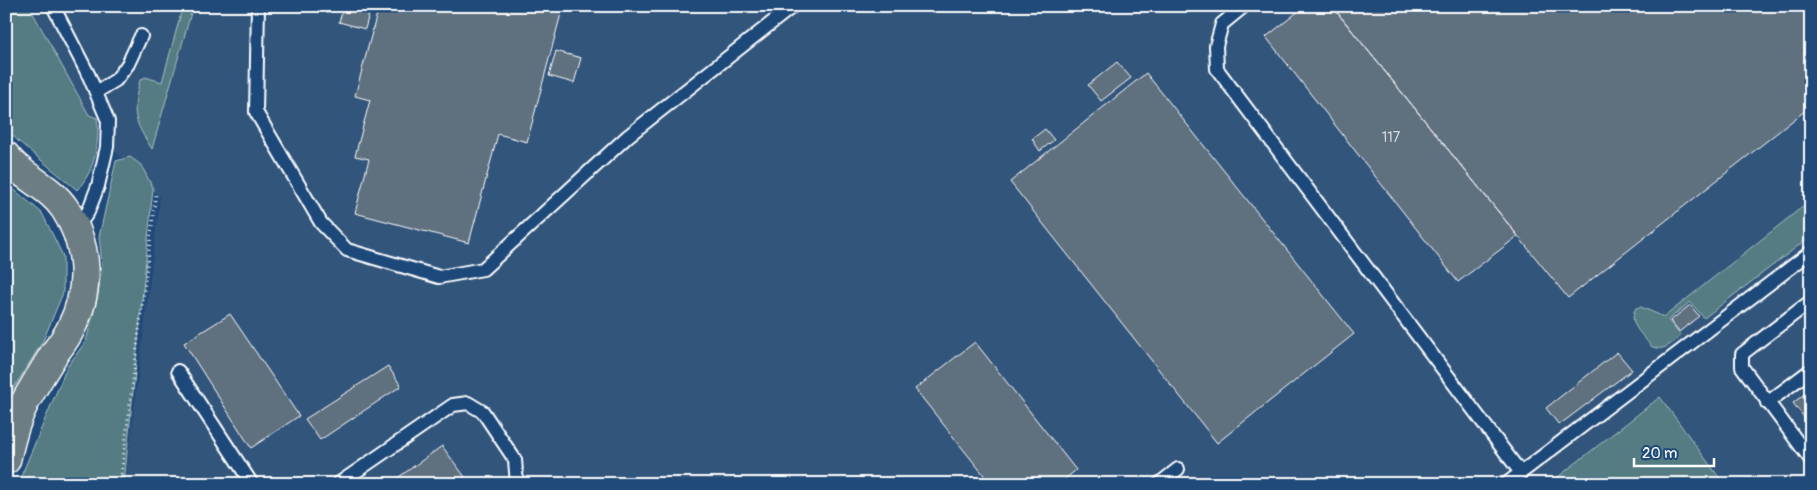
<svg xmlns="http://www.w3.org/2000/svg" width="1817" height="490" font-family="Pangolin,sans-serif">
<rect width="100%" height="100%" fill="#1f4a7a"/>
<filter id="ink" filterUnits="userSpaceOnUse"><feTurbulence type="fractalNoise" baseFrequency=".02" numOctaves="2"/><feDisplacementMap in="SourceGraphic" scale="10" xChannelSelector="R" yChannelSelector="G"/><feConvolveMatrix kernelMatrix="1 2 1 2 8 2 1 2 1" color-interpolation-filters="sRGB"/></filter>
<g filter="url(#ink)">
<path fill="#32557c" d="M29,6h1782v478h-1686l35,-286 -66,-68z"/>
<path fill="#547c83" stroke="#aabec1" d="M6,6h23l60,109 8,3c3,25 -2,53 -20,72l-59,-49 -12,-13z
M183,6h10l-41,143c-18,-28 -21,-35 -12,-69l5,-3 17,5z
M130,157l11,8 12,23 -29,296h-105l3,-10 45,-107 19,-26 12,-46 4,-31 -3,-27 17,-76z
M6,185l5,2 31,26 21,43v37l-20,48 -33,53h-4z
M1811,200v36l-107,82 -14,-16 -22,18 13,16c-9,7 -18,17 -30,10 -9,-12 -24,-23 -15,-38l5,-1 23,10z
M1660,397l64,87h-175z"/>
<path fill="#5e707f" stroke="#fff" d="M344,6h27l-6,23 -26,-7z
M379,6h184l-36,136 -29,-8 -29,109 -114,-30 14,-54 -14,-3 15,-56 -15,-4z
M1305,6h27l186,230 -60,46 -192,-245z
M1332,6h479v100l-243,192z
M556,51l25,7 -7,25 -25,-7z
M1117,62l14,16 -30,23 -13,-16z
M1146,73l208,261 -137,109 -207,-261z
M1045,129l9,11 -14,11 -8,-12z
M1690,305l9,11 -20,16 -9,-11z
M230,314l69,102 -48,32 -67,-105z
M975,342l101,128 -17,14h-68l-76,-95z
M1617,352l15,18 -73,55 -13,-17z
M388,366l13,20 -81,54 -15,-21z
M1811,389v37l-18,-23z
M442,446l23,31 -10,7h-62l-1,-2z"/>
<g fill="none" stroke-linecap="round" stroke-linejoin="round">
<g stroke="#fff" stroke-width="16">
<path id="service" d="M53,6l36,70 19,45 -1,26 -9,39 -10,26 -12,17
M258,6l-2,106 65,111 26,27 92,27 44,-8 145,-133 165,-130
M1244,6l-22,18 -6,22 1,23 304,404
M96,92l20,-12 12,-16 13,-28
M1811,301l-69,53v13l69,93
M178,371l74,113
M1767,403l44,-33
M338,484l115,-79 15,-2 15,9 32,48 2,24
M1159,484l19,-15
M1506,484l305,-232"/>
</g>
<g stroke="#fff" stroke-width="31">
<path id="primary" d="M6,156c16,22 44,30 59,53 24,37 26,80 6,119 -4,9 -11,18 -17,26 -10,16 -20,32 -29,48 -10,19 -14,38 -19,58"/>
</g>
<path stroke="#fff" stroke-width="3" stroke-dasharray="1 4" stroke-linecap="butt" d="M120,484l36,-290"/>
<use href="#service" stroke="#1f4a7a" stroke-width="12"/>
<use href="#primary" stroke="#6c7e84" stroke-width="28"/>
</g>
</g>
<g text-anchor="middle" stroke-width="4.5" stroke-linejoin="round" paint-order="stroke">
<g font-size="14" fill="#d7dbdf">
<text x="1391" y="142">117</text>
</g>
</g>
<rect width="1817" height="490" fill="none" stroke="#1f4a7a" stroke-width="25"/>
<rect x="12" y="12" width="1792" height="465" fill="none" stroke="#fff" stroke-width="2" filter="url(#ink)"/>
<path d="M1634 458v8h80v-8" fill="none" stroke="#ffffff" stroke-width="2.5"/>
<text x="1642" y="458" font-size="15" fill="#ffffff" stroke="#1f4a7a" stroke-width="4" paint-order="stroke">20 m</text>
</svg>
